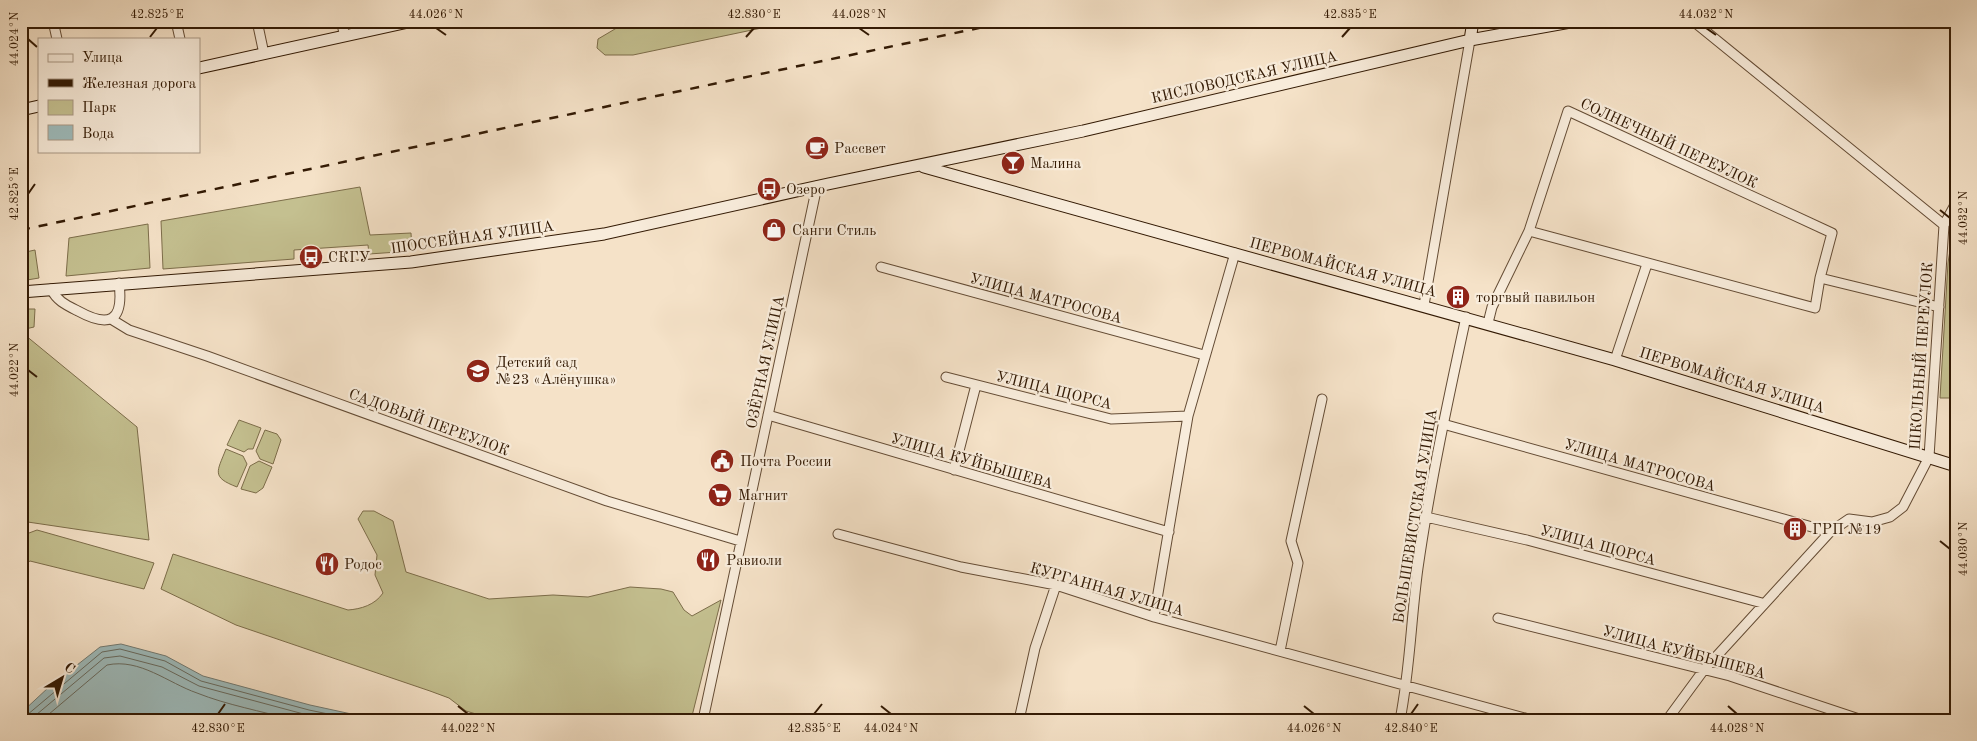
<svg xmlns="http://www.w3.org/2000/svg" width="1977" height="741" font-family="'Old Standard TT',serif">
<rect width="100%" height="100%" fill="#f5e2c8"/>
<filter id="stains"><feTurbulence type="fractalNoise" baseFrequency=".004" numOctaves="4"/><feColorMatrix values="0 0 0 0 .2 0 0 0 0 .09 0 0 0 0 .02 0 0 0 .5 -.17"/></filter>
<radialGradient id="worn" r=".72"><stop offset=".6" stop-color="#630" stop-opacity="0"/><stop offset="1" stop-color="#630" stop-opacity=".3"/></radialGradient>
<path fill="#c4c090" stroke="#7c6d4a" d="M620,21h175l-162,34h-28l-8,-7 1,-9 22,-13z
M360,187l10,48 41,-2 1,18 -43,3 -1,-9 -74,5v9l-131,10 -2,-48z
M1956,212v186h-16l8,-135z
M148,224l2,44 -84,8 3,-38z
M35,250l4,28 -18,3v-28z
M21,309h14l-1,18 -13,3z
M25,335l112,92 12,113 -128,-19v-184z
M239,420l22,8 -8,21h-5l-4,3 -17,-7z
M265,430l12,4 4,6 -8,24 -13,-5 -4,-8z
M226,449l17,7 4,8 -10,23c-26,-10 -20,-15 -11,-38z
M259,461l13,6 -9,21 -7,5 -15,-4 9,-23z
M363,511h11l19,10 13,51 83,27 64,-4 35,2 42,-10 31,2 12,3 11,18 8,6 29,-16 -30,120h-195l-30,-9 -17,-13 -19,-7 -194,-66 -75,-36 12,-35 175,56c13,-1 27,-5 35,-17l-8,-18 2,-20 -19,-36z
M37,530l117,33 -10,26 -114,-28 -9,6v-31z"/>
<path fill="#9ebcbd" stroke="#737b73" d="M121,644l45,12 37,20 107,29 69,15h-358v-7l28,-26 51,-40z"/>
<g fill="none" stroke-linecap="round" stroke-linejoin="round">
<path stroke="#686b60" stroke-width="1" d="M21,716l6,-1 75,-63 18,-3 45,12 36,20 108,29 48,10
M30,720l74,-62 16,-2 42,11 37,19 127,34
M42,720l65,-55c33,-7 61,18 90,28 30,12 64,18 96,27"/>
<g stroke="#644c35" stroke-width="11">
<path id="street" d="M53,21l4,18
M176,21l4,18
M257,21l7,33
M341,21l4,15
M1944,225l12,-22
M1529,231l286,77 5,-30
M881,267l323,88
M51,289c6,12 15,16 27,22 31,17 46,11 41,-28
M1424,305l46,-265
M111,319l18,11 78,26 400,145 133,40
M1488,323l4,-16 37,-76 39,-120 264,122 -12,45 119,29
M1615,360l32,-96
M946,377l165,42 77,-3
M768,415l401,117
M1443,424l387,108
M954,470l22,-85
M1426,517l101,23 235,63
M838,534l123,33 95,18 98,32 378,103
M1154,617l34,-201 47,-163
M1498,618l232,58 132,44
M1280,651l18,-88 -7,-22 31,-142
M703,720l114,-534
M1019,720l16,-72 21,-63
M1400,720c10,-50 11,-101 18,-152 12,-84 30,-168 48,-251
M1667,720l36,-49 127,-139 19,-13 23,3 18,-5 13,-10 26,-50 15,-232 -251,-204"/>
</g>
<g stroke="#331a04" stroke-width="13">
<path id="secondary" d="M1470,40l3,-19
M199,68l214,-47
M21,110l18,-4
M924,167l691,193 341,106
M21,292l390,-30 193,-28 224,-50 255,-53 387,-91 106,-19"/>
</g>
<use href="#street" stroke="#f8ecdb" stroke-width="9"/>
<use href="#secondary" stroke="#f8ecdb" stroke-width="11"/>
<path stroke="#331a04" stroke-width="2.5" stroke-dasharray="9 9" stroke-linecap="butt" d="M21,230l991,-209"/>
</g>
<path fill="none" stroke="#331a04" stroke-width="2" d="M436,28l10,7M859,28l10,7M1706,28l10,7M150,37l7,-9M746,37l8,-9M1342,37l8,-9M28,39l9,8M28,194l7,-10M1940,210l10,8M28,370l9,7M1940,541l10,8M458,706l10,8M881,706l10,8M1304,706l10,8M1728,706l9,8M218,714l7,-10M814,714l8,-10M1411,714l7,-10"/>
<defs>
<g id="cafe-disc" transform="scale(1.25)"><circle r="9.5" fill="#8f2418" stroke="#f8ecdb"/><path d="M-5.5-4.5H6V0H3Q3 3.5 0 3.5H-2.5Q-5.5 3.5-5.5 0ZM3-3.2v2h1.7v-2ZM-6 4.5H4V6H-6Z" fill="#fff"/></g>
<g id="bar-disc" transform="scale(1.25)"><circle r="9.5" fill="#8f2418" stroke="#f8ecdb"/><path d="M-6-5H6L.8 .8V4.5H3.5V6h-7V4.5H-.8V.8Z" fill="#fff"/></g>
<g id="bus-disc" transform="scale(1.25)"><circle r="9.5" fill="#8f2418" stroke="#f8ecdb"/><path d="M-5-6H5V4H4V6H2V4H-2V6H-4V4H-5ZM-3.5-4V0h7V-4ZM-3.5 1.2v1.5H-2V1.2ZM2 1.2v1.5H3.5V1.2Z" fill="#fff"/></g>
<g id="shop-disc" transform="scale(1.25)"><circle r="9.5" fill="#8f2418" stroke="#f8ecdb"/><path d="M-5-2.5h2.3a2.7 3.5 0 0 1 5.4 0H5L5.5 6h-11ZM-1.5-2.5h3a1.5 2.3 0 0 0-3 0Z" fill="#fff"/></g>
<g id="building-disc" transform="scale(1.25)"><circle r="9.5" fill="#8f2418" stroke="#f8ecdb"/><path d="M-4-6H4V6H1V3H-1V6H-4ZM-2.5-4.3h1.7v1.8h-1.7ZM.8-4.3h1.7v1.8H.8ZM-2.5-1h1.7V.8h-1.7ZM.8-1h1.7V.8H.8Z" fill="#fff"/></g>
<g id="school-disc" transform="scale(1.25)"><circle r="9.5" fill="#8f2418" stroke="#f8ecdb"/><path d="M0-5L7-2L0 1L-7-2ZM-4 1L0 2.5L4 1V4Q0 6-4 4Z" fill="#fff"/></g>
<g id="civic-disc" transform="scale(1.25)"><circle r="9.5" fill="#8f2418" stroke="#f8ecdb"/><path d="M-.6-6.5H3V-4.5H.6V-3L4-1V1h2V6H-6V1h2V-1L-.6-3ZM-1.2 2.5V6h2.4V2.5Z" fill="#fff"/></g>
<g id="supermarket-disc" transform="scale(1.25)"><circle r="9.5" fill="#8f2418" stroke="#f8ecdb"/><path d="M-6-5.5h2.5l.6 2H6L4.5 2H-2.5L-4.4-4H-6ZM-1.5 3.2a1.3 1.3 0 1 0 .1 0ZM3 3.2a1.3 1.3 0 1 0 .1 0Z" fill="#fff"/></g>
<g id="restaurant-disc" transform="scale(1.25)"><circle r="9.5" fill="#8f2418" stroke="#f8ecdb"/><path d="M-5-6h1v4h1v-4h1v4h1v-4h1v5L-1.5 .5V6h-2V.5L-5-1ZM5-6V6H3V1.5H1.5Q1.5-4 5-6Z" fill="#fff"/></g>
</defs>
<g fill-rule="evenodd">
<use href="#cafe-disc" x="817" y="148"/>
<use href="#bar-disc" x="1013" y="163"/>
<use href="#bus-disc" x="769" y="189"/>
<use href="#shop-disc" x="774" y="230"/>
<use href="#bus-disc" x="311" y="257"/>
<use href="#building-disc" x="1458" y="297"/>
<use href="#school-disc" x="478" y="371"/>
<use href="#civic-disc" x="722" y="461"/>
<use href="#supermarket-disc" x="720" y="495"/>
<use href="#building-disc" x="1795" y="529"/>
<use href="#restaurant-disc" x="708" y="560"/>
<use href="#restaurant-disc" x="327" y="564"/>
</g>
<g text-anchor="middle" stroke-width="4.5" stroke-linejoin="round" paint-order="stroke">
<g font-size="15" fill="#331a04" stroke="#f8ecdb">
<text transform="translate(1244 77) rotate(-13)" y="5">КИСЛОВОДСКАЯ УЛИЦА</text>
<text transform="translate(1669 143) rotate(25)" y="5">СОЛНЕЧНЫЙ ПЕРЕУЛОК</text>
<text transform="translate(472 237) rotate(-8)" y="5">ШОССЕЙНАЯ УЛИЦА</text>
<text transform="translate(1343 267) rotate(15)" y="5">ПЕРВОМАЙСКАЯ УЛИЦА</text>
<text transform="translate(1046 298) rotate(15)" y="5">УЛИЦА МАТРОСОВА</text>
<text transform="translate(1921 356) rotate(-86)" y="5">ШКОЛЬНЫЙ ПЕРЕУЛОК</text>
<text transform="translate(765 362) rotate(-78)" y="5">ОЗЁРНАЯ УЛИЦА</text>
<text transform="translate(1732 380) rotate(17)" y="5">ПЕРВОМАЙСКАЯ УЛИЦА</text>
<text transform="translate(1054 390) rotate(14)" y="5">УЛИЦА ЩОРСА</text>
<text transform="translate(429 422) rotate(20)" y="5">САДОВЫЙ ПЕРЕУЛОК</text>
<text transform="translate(972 461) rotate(16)" y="5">УЛИЦА КУЙБЫШЕВА</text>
<text transform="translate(1640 465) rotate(16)" y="5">УЛИЦА МАТРОСОВА</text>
<text transform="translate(1415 516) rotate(-81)" y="5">БОЛЬШЕВИСТСКАЯ УЛИЦА</text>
<text transform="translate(1598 545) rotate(15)" y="5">УЛИЦА ЩОРСА</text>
<text transform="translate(1107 589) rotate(16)" y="5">КУРГАННАЯ УЛИЦА</text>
<text transform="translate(1684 652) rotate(15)" y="5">УЛИЦА КУЙБЫШЕВА</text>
</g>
<g font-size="15" fill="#331a04" stroke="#f8ecdb" text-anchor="start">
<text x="834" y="153">Рассвет</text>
<text x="1030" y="168">Малина</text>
<text x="786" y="194">Озеро</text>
<text x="792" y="235">Санги Стиль</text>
<text x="328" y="262">СКГУ</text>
<text x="1476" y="302">торгвый павильон</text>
<text x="496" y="367">Детский сад<tspan x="496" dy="17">№23 «Алёнушка»</tspan></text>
<text x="740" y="466">Почта России</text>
<text x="738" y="500">Магнит</text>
<text x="1812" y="534">ГРП №19</text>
<text x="726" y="565">Равиоли</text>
<text x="344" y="569">Родос</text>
</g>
</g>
<rect width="1977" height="741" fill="none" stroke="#f5e2c8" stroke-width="55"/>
<rect x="38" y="38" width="162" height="115" fill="#f8ecdb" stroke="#a99885"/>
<rect x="48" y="54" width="25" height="8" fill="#f8ecdb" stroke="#a99885"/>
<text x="82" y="62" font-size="15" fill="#331a04">Улица</text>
<rect x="48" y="79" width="25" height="8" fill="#331a04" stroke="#a99885"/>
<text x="82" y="88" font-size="15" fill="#331a04">Железная дорога</text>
<rect x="48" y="100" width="25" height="15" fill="#c4c090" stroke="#a99885"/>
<text x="82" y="112" font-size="15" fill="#331a04">Парк</text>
<rect x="48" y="125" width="25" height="15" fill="#9ebcbd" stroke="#a99885"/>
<text x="82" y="138" font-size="15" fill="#331a04">Вода</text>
<g transform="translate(62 678) rotate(38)" stroke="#f8ecdb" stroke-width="4" paint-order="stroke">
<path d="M0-4L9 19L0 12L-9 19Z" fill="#331a04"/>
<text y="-8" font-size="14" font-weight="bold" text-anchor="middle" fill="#331a04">С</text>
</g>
<rect x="28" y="28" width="1922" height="686" fill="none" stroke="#331a04" stroke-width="2"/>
<g font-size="12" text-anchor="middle" fill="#331a04">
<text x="157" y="18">42.825°E</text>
<text x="436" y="18">44.026°N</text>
<text x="754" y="18">42.830°E</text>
<text x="859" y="18">44.028°N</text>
<text x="1350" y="18">42.835°E</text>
<text x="1706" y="18">44.032°N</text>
<text transform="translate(14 39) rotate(-90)" y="4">44.024°N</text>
<text transform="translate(14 194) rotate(-90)" y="4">42.825°E</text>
<text transform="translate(1963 218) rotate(-90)" y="4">44.032°N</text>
<text transform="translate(14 370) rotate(-90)" y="4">44.022°N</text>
<text transform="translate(1963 549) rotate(-90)" y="4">44.030°N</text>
<text x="218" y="732">42.830°E</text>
<text x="468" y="732">44.022°N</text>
<text x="814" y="732">42.835°E</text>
<text x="891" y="732">44.024°N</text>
<text x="1314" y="732">44.026°N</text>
<text x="1411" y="732">42.840°E</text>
<text x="1737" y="732">44.028°N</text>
</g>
<rect width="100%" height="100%" filter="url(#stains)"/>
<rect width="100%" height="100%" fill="url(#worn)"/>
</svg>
